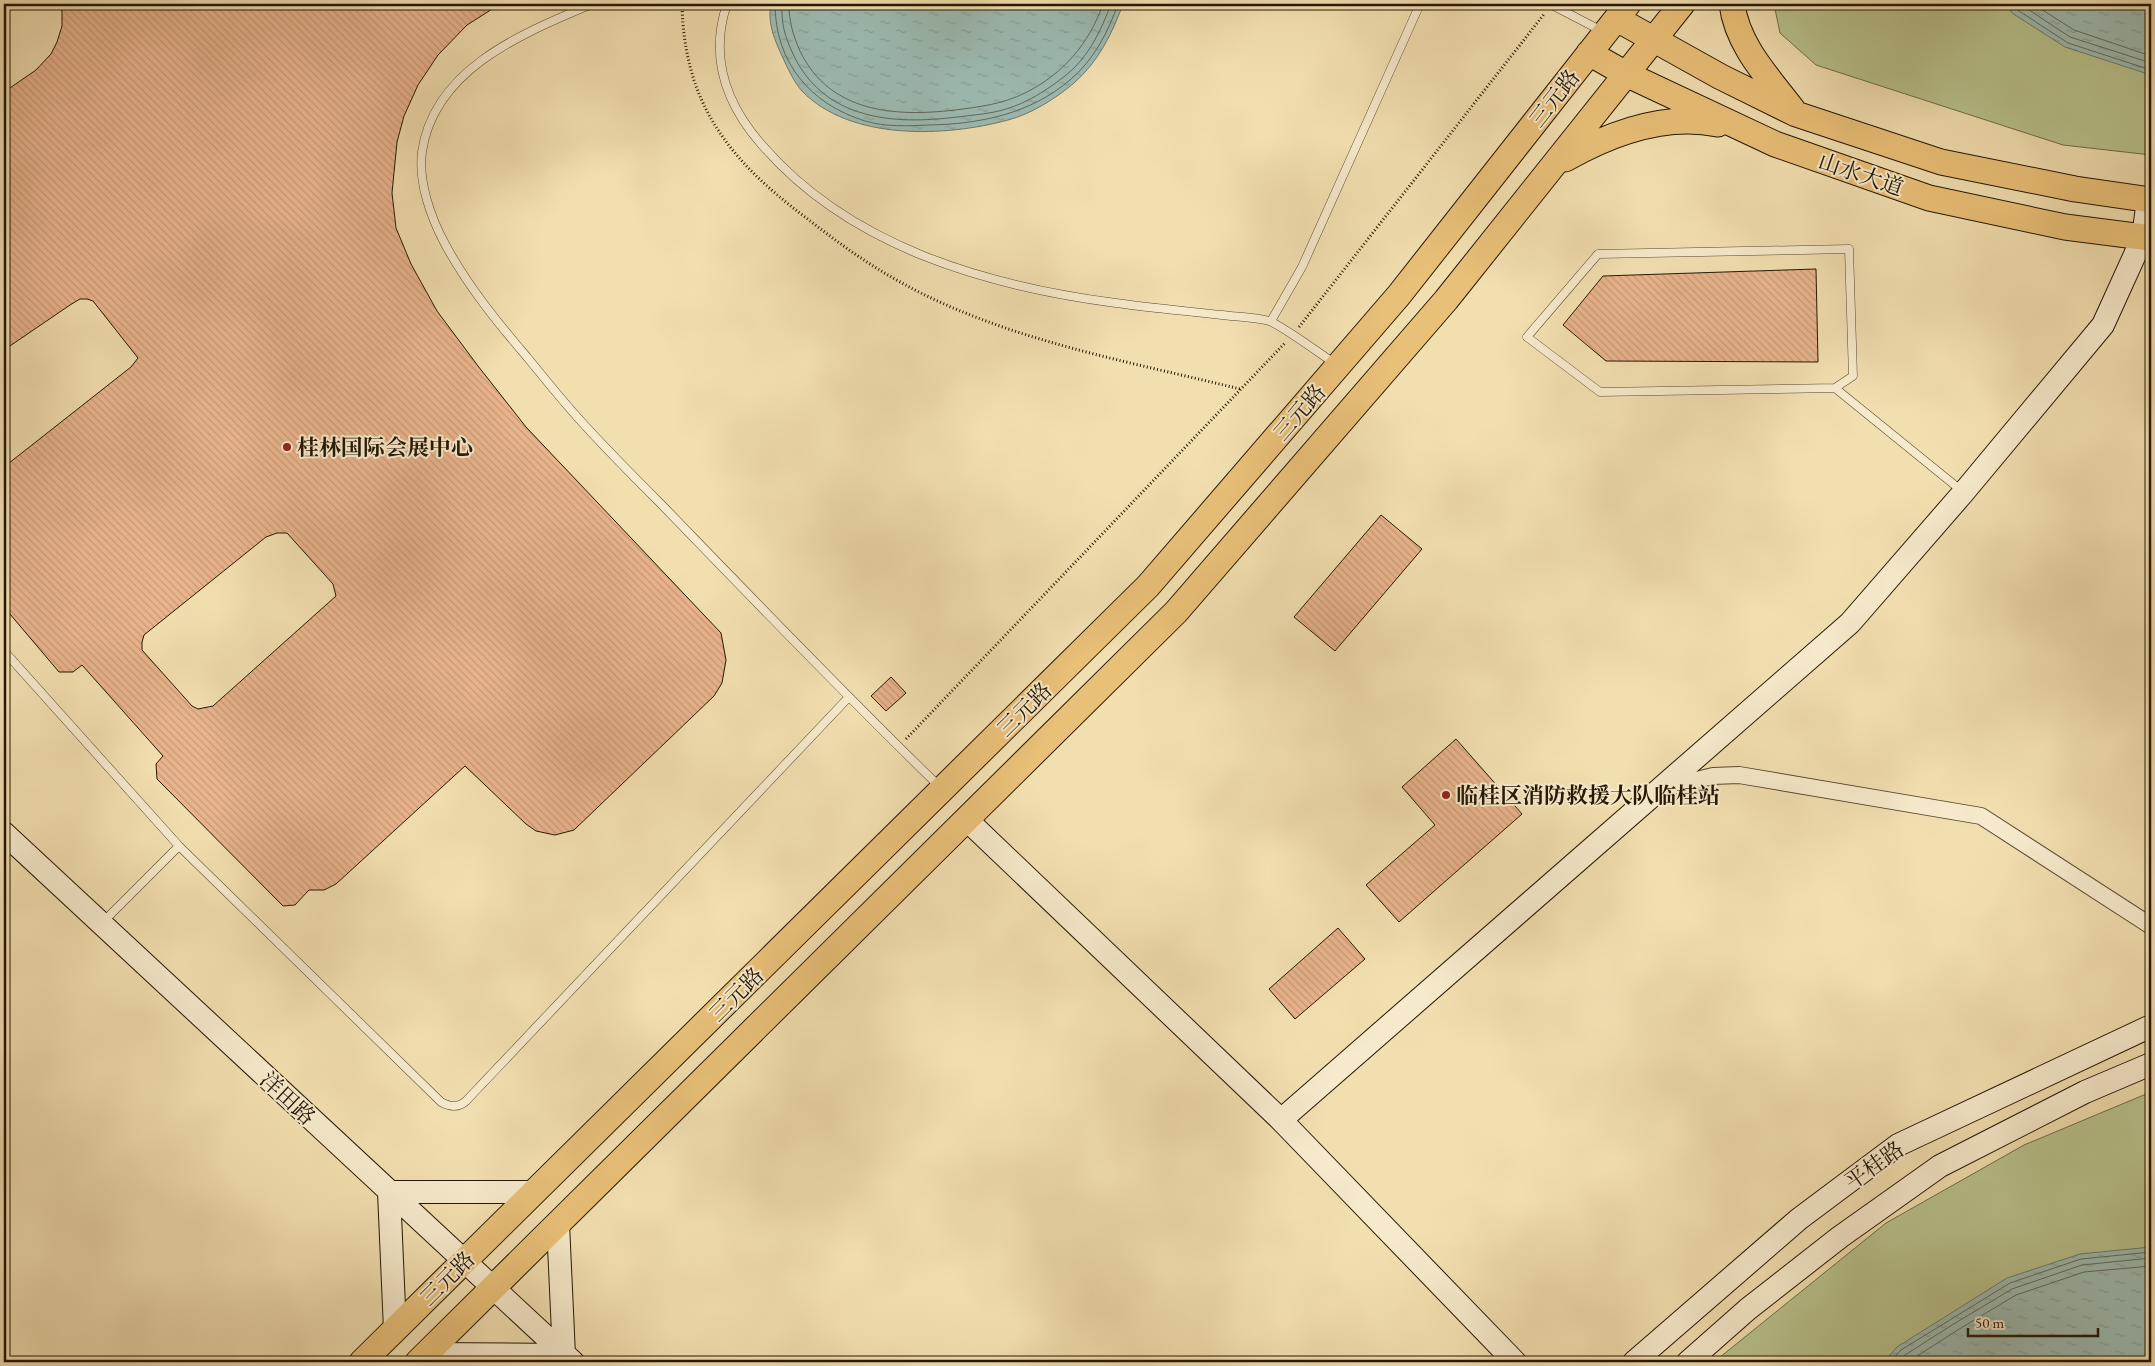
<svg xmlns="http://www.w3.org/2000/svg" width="2155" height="1366" font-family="'EB Garamond','Noto Serif SC',serif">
<defs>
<pattern id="water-ripples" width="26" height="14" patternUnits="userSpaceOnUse" patternTransform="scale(1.25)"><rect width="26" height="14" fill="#9cbbb2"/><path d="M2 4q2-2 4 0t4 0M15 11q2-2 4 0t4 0" fill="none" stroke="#86a097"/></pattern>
<pattern id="building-back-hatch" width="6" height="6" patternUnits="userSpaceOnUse" patternTransform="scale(1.25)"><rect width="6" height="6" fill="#e9b48d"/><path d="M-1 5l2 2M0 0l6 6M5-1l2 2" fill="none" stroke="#c89a78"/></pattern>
</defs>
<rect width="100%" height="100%" fill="#f2dfb0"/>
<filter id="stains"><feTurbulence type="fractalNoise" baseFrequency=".004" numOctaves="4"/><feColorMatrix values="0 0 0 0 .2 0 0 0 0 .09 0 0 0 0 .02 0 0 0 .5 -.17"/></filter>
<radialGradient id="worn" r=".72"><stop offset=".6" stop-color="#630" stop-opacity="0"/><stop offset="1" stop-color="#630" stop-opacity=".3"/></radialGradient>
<path fill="#b8c28d" stroke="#6e6c48" d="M1774,4h377v151l-88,-10 -247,-80 -36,-32z
M2151,1092v270h-437l172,-139 138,-78z"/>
<path fill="url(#water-ripples)" stroke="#6c796c" d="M771,4h117l8,2 40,-2h187c-11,30 -25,58 -49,79 -19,16 -43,31 -66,37 -62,17 -158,21 -206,-29 -8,-9 -14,-22 -19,-33 -8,-17 -16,-35 -12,-54z
M2007,4h135l9,4v67l-86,-28 -53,-34z
M2151,1247v115h-267l13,-15 110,-69 73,-24z"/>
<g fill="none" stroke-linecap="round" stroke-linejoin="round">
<path stroke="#60685a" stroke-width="1" d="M775,4c0,58 35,100 90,117 20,6 43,5 64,4 51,-1 101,-11 141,-45 24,-20 38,-48 48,-76
M782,4c-1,19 3,33 11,50 31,66 100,71 164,63 16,-2 33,-3 49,-8 21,-6 41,-19 59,-33 23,-18 36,-45 46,-72
M789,4c0,18 4,31 11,47 30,62 95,66 155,59 24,-3 48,-6 70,-17 38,-19 64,-49 78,-89
M2013,4l3,5 52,34 83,27
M2020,4l50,33 81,26
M2033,4l41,26 77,26
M1890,1362l11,-12 109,-67 71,-24 70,-7
M1899,1362l6,-7 47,-30 60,-36 70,-24 69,-7
M1908,1362l48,-31 60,-36 68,-23 67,-6"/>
</g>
<path fill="url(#building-back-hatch)" stroke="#241603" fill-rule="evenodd" d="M60,4h440l-33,21 -29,30 -20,30 -14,31 -7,26 -5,51 4,35 15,36 26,47 41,55 48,61 195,206 5,27 -4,23 -8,13 -140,134 -19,5 -19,-4 -10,-7 -61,-58 -129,118 -12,6h-15l-14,15 -12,1 -126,-127 -1,-15 7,-8 -81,-91 -9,7h-14l-55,-65v-140l127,-100 7,-9 -45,-57 -6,-2h-7l-10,6 -66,45v-258l32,-22 15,-16 6,-12 5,-16v-14zM277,533h10l46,51 3,12 -123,110 -15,3 -6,-3 -50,-56v-8l2,-7 122,-98z
M1816,269l2,93 -212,-1 -43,-36 40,-49z
M1381,515l41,34 -87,102 -41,-34z
M891,677l15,16 -20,18 -15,-15z
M1456,739l66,75 -123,108 -33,-37 69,-60 -33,-38z
M1338,928l27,31 -70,60 -26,-30z"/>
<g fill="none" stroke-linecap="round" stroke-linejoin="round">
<g stroke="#58482e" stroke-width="9">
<path id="lane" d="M592,4c-68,29 -158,64 -170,148 -4,30 9,66 23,92 22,41 52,78 82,113 17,21 34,42 52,62 26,29 54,57 82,85 92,95 184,191 279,283
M727,4c-18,53 -1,100 35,141 88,102 225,141 354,158 35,5 71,8 106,12 15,2 32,2 47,6 11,3 53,34 65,42
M1550,4l52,27
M1271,321l31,-54 118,-263
M1835,388l-235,4 -73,-55 71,-83 251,-5 4,127 -18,12 127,103
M4,651l175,195 262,256c9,5 17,6 25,-1l382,-403
M102,923l77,-77"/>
</g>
<g stroke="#58482e" stroke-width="18">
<path id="street" d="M1663,788l50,-12 26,-1 242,41 170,110"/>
</g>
<g stroke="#241603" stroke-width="24">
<path id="secondary" d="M967,820l314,300 234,242
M4,833l569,529
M1281,1120l569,-497 113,-130 140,-168 40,-88 5,-37
M395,1330l-6,-138h146
M426,1354l138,1 -6,-131
M1634,1362l165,-143 99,-74 253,-119
M1688,1362l60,-53 92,-72 100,-71 145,-74 66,-28"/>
</g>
<g stroke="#241603" stroke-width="27">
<path id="primary" d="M1732,4c5,41 36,73 61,106
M1617,19l104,58 75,37 145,48 134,27 76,11
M1589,53l37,21 149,70 154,54 136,29 86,11
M1565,159c46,-26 100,-46 153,-35
M362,1362l786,-776 251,-291 229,-291
M418,1362l758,-750 270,-312 236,-296"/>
</g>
<path stroke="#241603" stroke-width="3" stroke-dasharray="1 2.5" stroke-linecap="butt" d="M682,4c2,99 46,155 123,213 31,24 62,47 97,66 103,57 225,78 338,106
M1299,327l246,-314
M906,739l379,-396"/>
<use href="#lane" stroke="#f7eacc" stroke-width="8"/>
<use href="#street" stroke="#f7eacc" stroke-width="16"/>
<use href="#secondary" stroke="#f7eacc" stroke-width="22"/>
<use href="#primary" stroke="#e9c078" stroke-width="25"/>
</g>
<g fill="#8f2418" stroke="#f7eacc" stroke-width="2">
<circle cx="287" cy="447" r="5"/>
<circle cx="1446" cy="795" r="5"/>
</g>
<g text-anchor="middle" stroke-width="4" stroke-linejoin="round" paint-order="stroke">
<g font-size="22" fill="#241603" stroke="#f7eacc">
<text transform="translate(1554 98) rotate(-52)" y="8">三元路</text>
<text transform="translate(1861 174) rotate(19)" y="8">山水大道</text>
<text transform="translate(1299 412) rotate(-49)" y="8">三元路</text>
<text transform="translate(1024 709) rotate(-45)" y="8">三元路</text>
<text transform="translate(736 994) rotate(-45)" y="8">三元路</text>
<text transform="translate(288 1098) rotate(43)" y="8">洋田路</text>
<text transform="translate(1874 1165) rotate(-35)" y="8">平桂路</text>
<text transform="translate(447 1278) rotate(-45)" y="8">三元路</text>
</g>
<g font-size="22" font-weight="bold" fill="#241603" stroke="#f7eacc" text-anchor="start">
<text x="297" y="455">桂林国际会展中心</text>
<text x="1456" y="803">临桂区消防救援大队临桂站</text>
</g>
</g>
<rect width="2155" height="1366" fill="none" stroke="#f2dfb0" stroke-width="20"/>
<rect x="5" y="5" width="2145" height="1356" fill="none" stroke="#241603" stroke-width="2.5"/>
<rect x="10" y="10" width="2135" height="1346" fill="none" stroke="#241603"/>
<path d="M1968 1328v8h130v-8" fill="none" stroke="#241603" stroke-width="2.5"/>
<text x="1975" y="1328" font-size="15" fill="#241603" stroke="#f7eacc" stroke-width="4" paint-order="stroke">50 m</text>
<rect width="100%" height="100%" filter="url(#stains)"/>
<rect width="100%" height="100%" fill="url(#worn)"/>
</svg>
